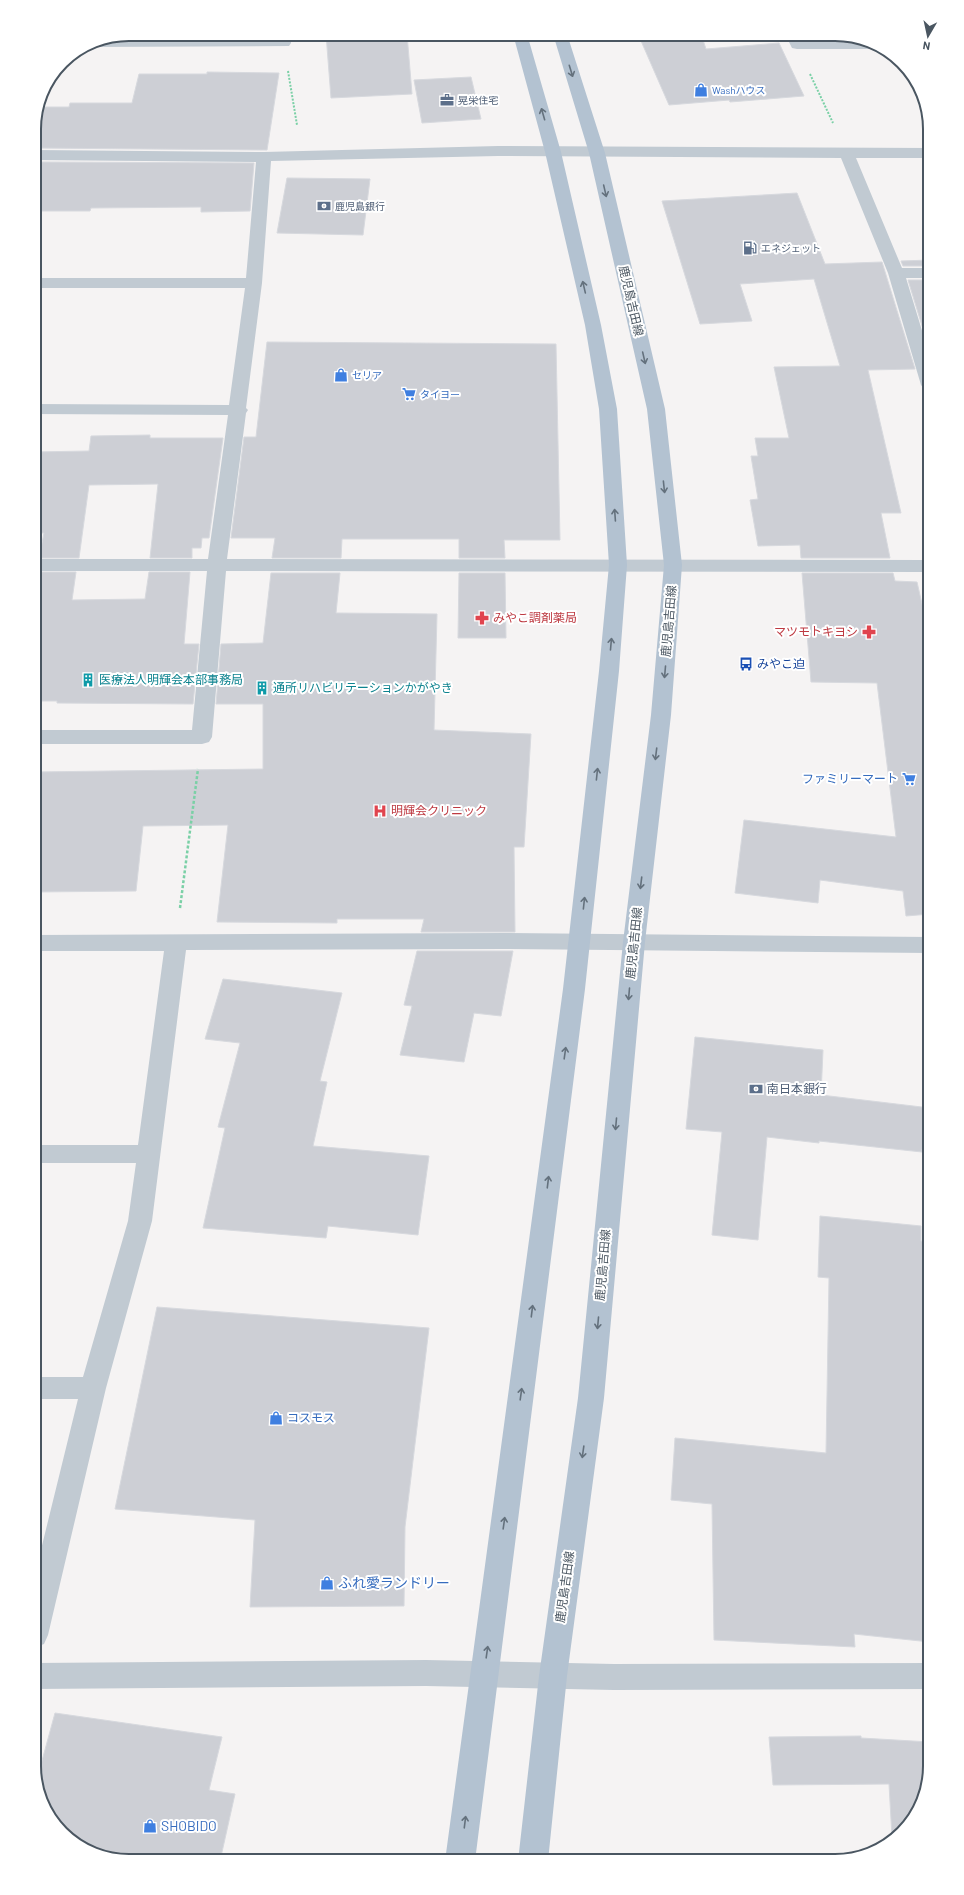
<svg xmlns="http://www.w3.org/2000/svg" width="964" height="1895" font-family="Barlow,'Noto Sans JP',sans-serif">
<rect width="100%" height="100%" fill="#f5f3f3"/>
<path fill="#cdcfd5" stroke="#d7d9de" d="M326,34h81l5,60 -81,4z
M638,34h63l5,15 73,-6 25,53 -74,6 -1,-2 -60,5z
M207,72l72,1 -12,77 -233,-2v-25l4,-16h31l1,-4h62l7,-29h68z
M471,77l10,42 -59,4 -8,-43z
M34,162l220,1 -4,48 -49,1v-5l-110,1 -1,3h-56z
M287,178l83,1 -7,56 -86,-2z
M797,193l28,71 57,-2 33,107 -47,1 33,143h-20l9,45h-89l-1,-13 -42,1 -8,-46 8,-1 -7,-43h7l-3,-18h34l-15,-71 66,-1 -26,-87 -74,5 12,37 -52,3 -38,-123z
M930,260v6h-27l-2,-5z
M908,280h22v72z
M267,342l289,2 4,196h-56l1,18h-46v-19h-117l-1,19h-69l3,-20h-44l13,-101h12z
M150,435v3h73l-14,100h-7l-1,10h-9v10h-42l8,-74 -69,1 -10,73h-40l5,-25h-10v-81l55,-1 2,-15z
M37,572h39l-4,28 73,-1 4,-27h41l-6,72h15l-6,60 -136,-1v-2h-23v-116z
M271,573h69l-4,40 101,1 -3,116 97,4 -7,113h-10l1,85h-94l3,-13h-87v4l-120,-1 11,-97 -85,1 -7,65 -102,1v-120l229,-3v-65h-47l5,-60 42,-1z
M459,573h46l1,65h-48z
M802,573h91l2,8 22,1 13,57v275l-24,2 -3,-25 -83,-11 -2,23 -83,-10 9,-73 152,17 -19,-154 -66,-1z
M417,951h96l-12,65 -27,-3 -10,49 -64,-7 12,-49 -8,-1z
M223,979l119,14 -22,88 7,1 -14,64 116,10 -11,79 -90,-9 -2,12 -123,-10 22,-100 -7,-1 22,-84 -35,-4z
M695,1037l128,13 -2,45 109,13v43l-8,-2v3l-103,-11v2l-52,-6 -9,103 -46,-5 10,-103 -36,-3z
M820,1216l101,10v15l9,1v152l-3,-1 1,79h2v170l-76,-8 1,13 -141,-7 -2,-136 -41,-4 4,-62 151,15 3,-175 -11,-1z
M157,1307l272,21 -24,199 -1,79 -154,1 5,-87 -140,-11z
M55,1713l167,24 -13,53 26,4 -15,67h-97l-47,-16 -35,-43 -4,-23z
M861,1736v2l69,4v24l-16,53 -22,18 -3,-53 -116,1 -4,-48z"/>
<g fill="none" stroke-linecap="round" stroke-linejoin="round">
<path stroke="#7ad0a6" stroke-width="2" stroke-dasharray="2 1.5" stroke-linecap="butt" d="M288,71l9,54
M810,74l23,49"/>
<path stroke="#7ad0a6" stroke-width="2.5" stroke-dasharray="3 2" stroke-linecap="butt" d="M180,908l18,-139"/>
<path fill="#c1cad2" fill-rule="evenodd" d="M276,34h14l1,9 -2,3 -198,1 -5,-1 7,-5 13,-2h170z
M785,34h14l3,7h56l19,7 -6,1h-74l-5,-1z
M498,146l432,2v10h-74l46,110h28v10h-24l24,79v33l-6,-1 -3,-4 -33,-112 -47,-115 -343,-2 -227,5 -9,122 -16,125 2,2 -2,3 -19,146 703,1v12l-704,-1 -14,166 -3,5 -7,2h-168v-14h158l15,-159h-173v-12h174l20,-144 -194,-1v-10l195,1 16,-117h-211v-10h212l10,-116 -222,-2v-10l230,2z
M504,933l426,4v16l-426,-4 -318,1 -34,271 -46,167 -58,247 -4,9 -10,4v-70l44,-179h-44v-22h49l45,-156 8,-58h-102v-18h104l26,-194h-130v-16z
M426,1660l188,4 316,-1v26l-316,1 -188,-4 -392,3v-26z"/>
<path fill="#b3c2d1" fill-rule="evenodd" d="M513,34h14l34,118 40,173 16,84 10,156 -8,106 -34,318 -110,872h-30l118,-872 36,-318 10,-106 -10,-156 -14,-84 -40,-173z
M553,34h14l38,119 60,256 17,156 -11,150 -26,227 -41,456 -37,278 -19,185h-30l21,-185 39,-278 45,-456 28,-227 13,-150 -17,-156 -58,-256z"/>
</g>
<defs><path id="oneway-shaft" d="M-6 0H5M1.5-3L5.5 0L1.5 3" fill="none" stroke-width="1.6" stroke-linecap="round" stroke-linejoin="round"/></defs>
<g stroke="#64717d">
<use href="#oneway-shaft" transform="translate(571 71) rotate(73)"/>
<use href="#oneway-shaft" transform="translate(543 114) rotate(-106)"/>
<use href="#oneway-shaft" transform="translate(605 191) rotate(77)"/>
<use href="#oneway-shaft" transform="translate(584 287) rotate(-103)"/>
<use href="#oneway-shaft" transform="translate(644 358) rotate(77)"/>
<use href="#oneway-shaft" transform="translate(664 487) rotate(84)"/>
<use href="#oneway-shaft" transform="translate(615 515) rotate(-94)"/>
<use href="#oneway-shaft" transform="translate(611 644) rotate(-85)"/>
<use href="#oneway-shaft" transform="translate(665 672) rotate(95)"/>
<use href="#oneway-shaft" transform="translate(656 754) rotate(97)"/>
<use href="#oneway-shaft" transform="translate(597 774) rotate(-84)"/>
<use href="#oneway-shaft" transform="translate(641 883) rotate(97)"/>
<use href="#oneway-shaft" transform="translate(584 903) rotate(-84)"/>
<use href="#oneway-shaft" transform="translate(629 994) rotate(95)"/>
<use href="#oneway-shaft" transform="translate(565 1053) rotate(-82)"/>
<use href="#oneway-shaft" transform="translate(616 1124) rotate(95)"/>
<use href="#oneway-shaft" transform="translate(548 1182) rotate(-83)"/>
<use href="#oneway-shaft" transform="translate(532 1311) rotate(-83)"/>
<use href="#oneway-shaft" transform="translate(598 1323) rotate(95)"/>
<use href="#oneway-shaft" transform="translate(521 1394) rotate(-82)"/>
<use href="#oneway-shaft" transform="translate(583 1452) rotate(98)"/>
<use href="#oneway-shaft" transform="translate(504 1523) rotate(-82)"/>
<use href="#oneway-shaft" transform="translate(487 1652) rotate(-82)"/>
<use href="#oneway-shaft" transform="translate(465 1822) rotate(-83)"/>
</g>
<defs>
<g id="shop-bare" transform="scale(1.08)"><path d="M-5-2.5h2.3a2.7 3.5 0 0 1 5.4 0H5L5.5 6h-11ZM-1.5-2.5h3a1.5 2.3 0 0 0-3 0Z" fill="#3f7fe0" stroke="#fff" stroke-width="2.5" paint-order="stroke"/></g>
<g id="office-bare" transform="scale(1.08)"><path d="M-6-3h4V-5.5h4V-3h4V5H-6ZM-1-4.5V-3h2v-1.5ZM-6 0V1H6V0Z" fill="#5c6f8a" stroke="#fff" stroke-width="2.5" paint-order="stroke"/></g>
<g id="bank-bare" transform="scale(1.08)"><path d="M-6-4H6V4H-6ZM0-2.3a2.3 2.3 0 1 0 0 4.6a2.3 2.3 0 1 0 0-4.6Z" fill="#5c6f8a" stroke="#fff" stroke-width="2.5" paint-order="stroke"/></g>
<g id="fuel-bare" transform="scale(1.08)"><path d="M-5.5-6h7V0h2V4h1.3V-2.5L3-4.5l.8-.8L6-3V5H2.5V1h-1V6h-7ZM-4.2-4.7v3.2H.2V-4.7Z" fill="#5c6f8a" stroke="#fff" stroke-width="2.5" paint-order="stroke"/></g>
<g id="supermarket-bare" transform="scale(1.08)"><path d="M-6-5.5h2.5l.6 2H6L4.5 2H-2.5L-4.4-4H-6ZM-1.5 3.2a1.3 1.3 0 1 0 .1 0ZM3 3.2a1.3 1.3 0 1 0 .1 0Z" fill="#3f7fe0" stroke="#fff" stroke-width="2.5" paint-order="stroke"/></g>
<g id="pharmacy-bare" transform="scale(1.08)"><path d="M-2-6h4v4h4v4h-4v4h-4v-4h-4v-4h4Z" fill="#e0444e" stroke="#fff" stroke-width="2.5" paint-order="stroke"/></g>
<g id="bus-bare" transform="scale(1.08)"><path d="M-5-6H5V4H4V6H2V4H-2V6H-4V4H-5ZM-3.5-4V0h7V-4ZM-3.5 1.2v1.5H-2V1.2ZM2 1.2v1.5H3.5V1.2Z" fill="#1a4fb4" stroke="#fff" stroke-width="2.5" paint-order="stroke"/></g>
<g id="building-bare" transform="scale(1.08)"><path d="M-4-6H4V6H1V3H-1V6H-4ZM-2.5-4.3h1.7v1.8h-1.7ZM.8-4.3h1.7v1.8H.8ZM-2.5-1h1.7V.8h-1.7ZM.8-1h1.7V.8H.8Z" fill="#0f9aa8" stroke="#fff" stroke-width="2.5" paint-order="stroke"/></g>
<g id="hospital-bare" transform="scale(1.08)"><path d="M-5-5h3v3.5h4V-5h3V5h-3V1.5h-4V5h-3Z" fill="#e0444e" stroke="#fff" stroke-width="2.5" paint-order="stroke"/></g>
</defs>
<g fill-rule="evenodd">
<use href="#shop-bare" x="701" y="90"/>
<use href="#office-bare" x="447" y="100"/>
<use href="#bank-bare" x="324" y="206"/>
<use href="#fuel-bare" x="750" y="248"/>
<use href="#shop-bare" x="341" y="375"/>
<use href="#supermarket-bare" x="409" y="394"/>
<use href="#pharmacy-bare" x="482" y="618"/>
<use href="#pharmacy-bare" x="869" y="632"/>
<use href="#bus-bare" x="746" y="664"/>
<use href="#building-bare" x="88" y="680"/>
<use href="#building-bare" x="262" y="688"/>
<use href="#supermarket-bare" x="909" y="779"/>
<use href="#hospital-bare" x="380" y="811"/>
<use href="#bank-bare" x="756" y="1089"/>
<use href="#shop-bare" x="276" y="1418"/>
<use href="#shop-bare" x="327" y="1583"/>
<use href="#shop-bare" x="150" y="1826"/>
</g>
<g text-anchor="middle" stroke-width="4" stroke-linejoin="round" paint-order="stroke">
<g font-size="10" fill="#366cbe" stroke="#fff" text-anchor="start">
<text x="712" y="94">Washハウス</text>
<text x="352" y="379">セリア</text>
<text x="420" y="398">タイヨー</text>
</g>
<g font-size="10" fill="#4e5e75" stroke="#fff" text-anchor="start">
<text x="458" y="104">晃栄住宅</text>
<text x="335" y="210">鹿児島銀行</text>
<text x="761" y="252">エネジェット</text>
</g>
<g font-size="12" fill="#4a5661" stroke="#fff">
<text transform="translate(631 301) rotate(77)" y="4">鹿児島吉田線</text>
<text transform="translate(669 621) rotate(-85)" y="4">鹿児島吉田線</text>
<text transform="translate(634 943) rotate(-84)" y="4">鹿児島吉田線</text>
<text transform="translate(603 1265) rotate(-85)" y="4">鹿児島吉田線</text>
<text transform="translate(565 1587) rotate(-82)" y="4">鹿児島吉田線</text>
</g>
<g font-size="12" fill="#be3a42" stroke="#fff" text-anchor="start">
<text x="493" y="622">みやこ調剤薬局</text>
<text x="858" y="636" text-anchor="end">マツモトキヨシ</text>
<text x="391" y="815">明輝会クリニック</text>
</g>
<g font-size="12" fill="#164399" stroke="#fff" text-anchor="start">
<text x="757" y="668">みやこ迫</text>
</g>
<g font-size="12" fill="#0d838f" stroke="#fff" text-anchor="start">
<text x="99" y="684">医療法人明輝会本部事務局</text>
<text x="273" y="692">通所リハビリテーションかがやき</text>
</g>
<g font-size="12" fill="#366cbe" stroke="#fff" text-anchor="end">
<text x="898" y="783">ファミリーマート</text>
<text x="287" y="1422" text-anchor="start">コスモス</text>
</g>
<g font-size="12" fill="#4e5e75" stroke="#fff" text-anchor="start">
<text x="767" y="1093">南日本銀行</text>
</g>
<g font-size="14" fill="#366cbe" stroke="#fff" text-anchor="start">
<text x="338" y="1588">ふれ愛ランドリー</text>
<text x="161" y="1831">SHOBIDO</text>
</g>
</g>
<path d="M0 0H964V1895H0ZM129 41H835A88 88 0 0 1 923 129V1766A88 88 0 0 1 835 1854H129A88 88 0 0 1 41 1766V129A88 88 0 0 1 129 41Z" fill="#fff" fill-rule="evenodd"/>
<path fill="none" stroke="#4a5661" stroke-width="2" d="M129 41H835A88 88 0 0 1 923 129V1766A88 88 0 0 1 835 1854H129A88 88 0 0 1 41 1766V129A88 88 0 0 1 129 41Z"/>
<g transform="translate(928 36) rotate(189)" stroke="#ffffff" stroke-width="3" paint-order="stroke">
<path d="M0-3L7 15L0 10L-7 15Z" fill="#4a5661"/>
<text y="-6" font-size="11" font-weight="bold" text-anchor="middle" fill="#4a5661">N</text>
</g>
</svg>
